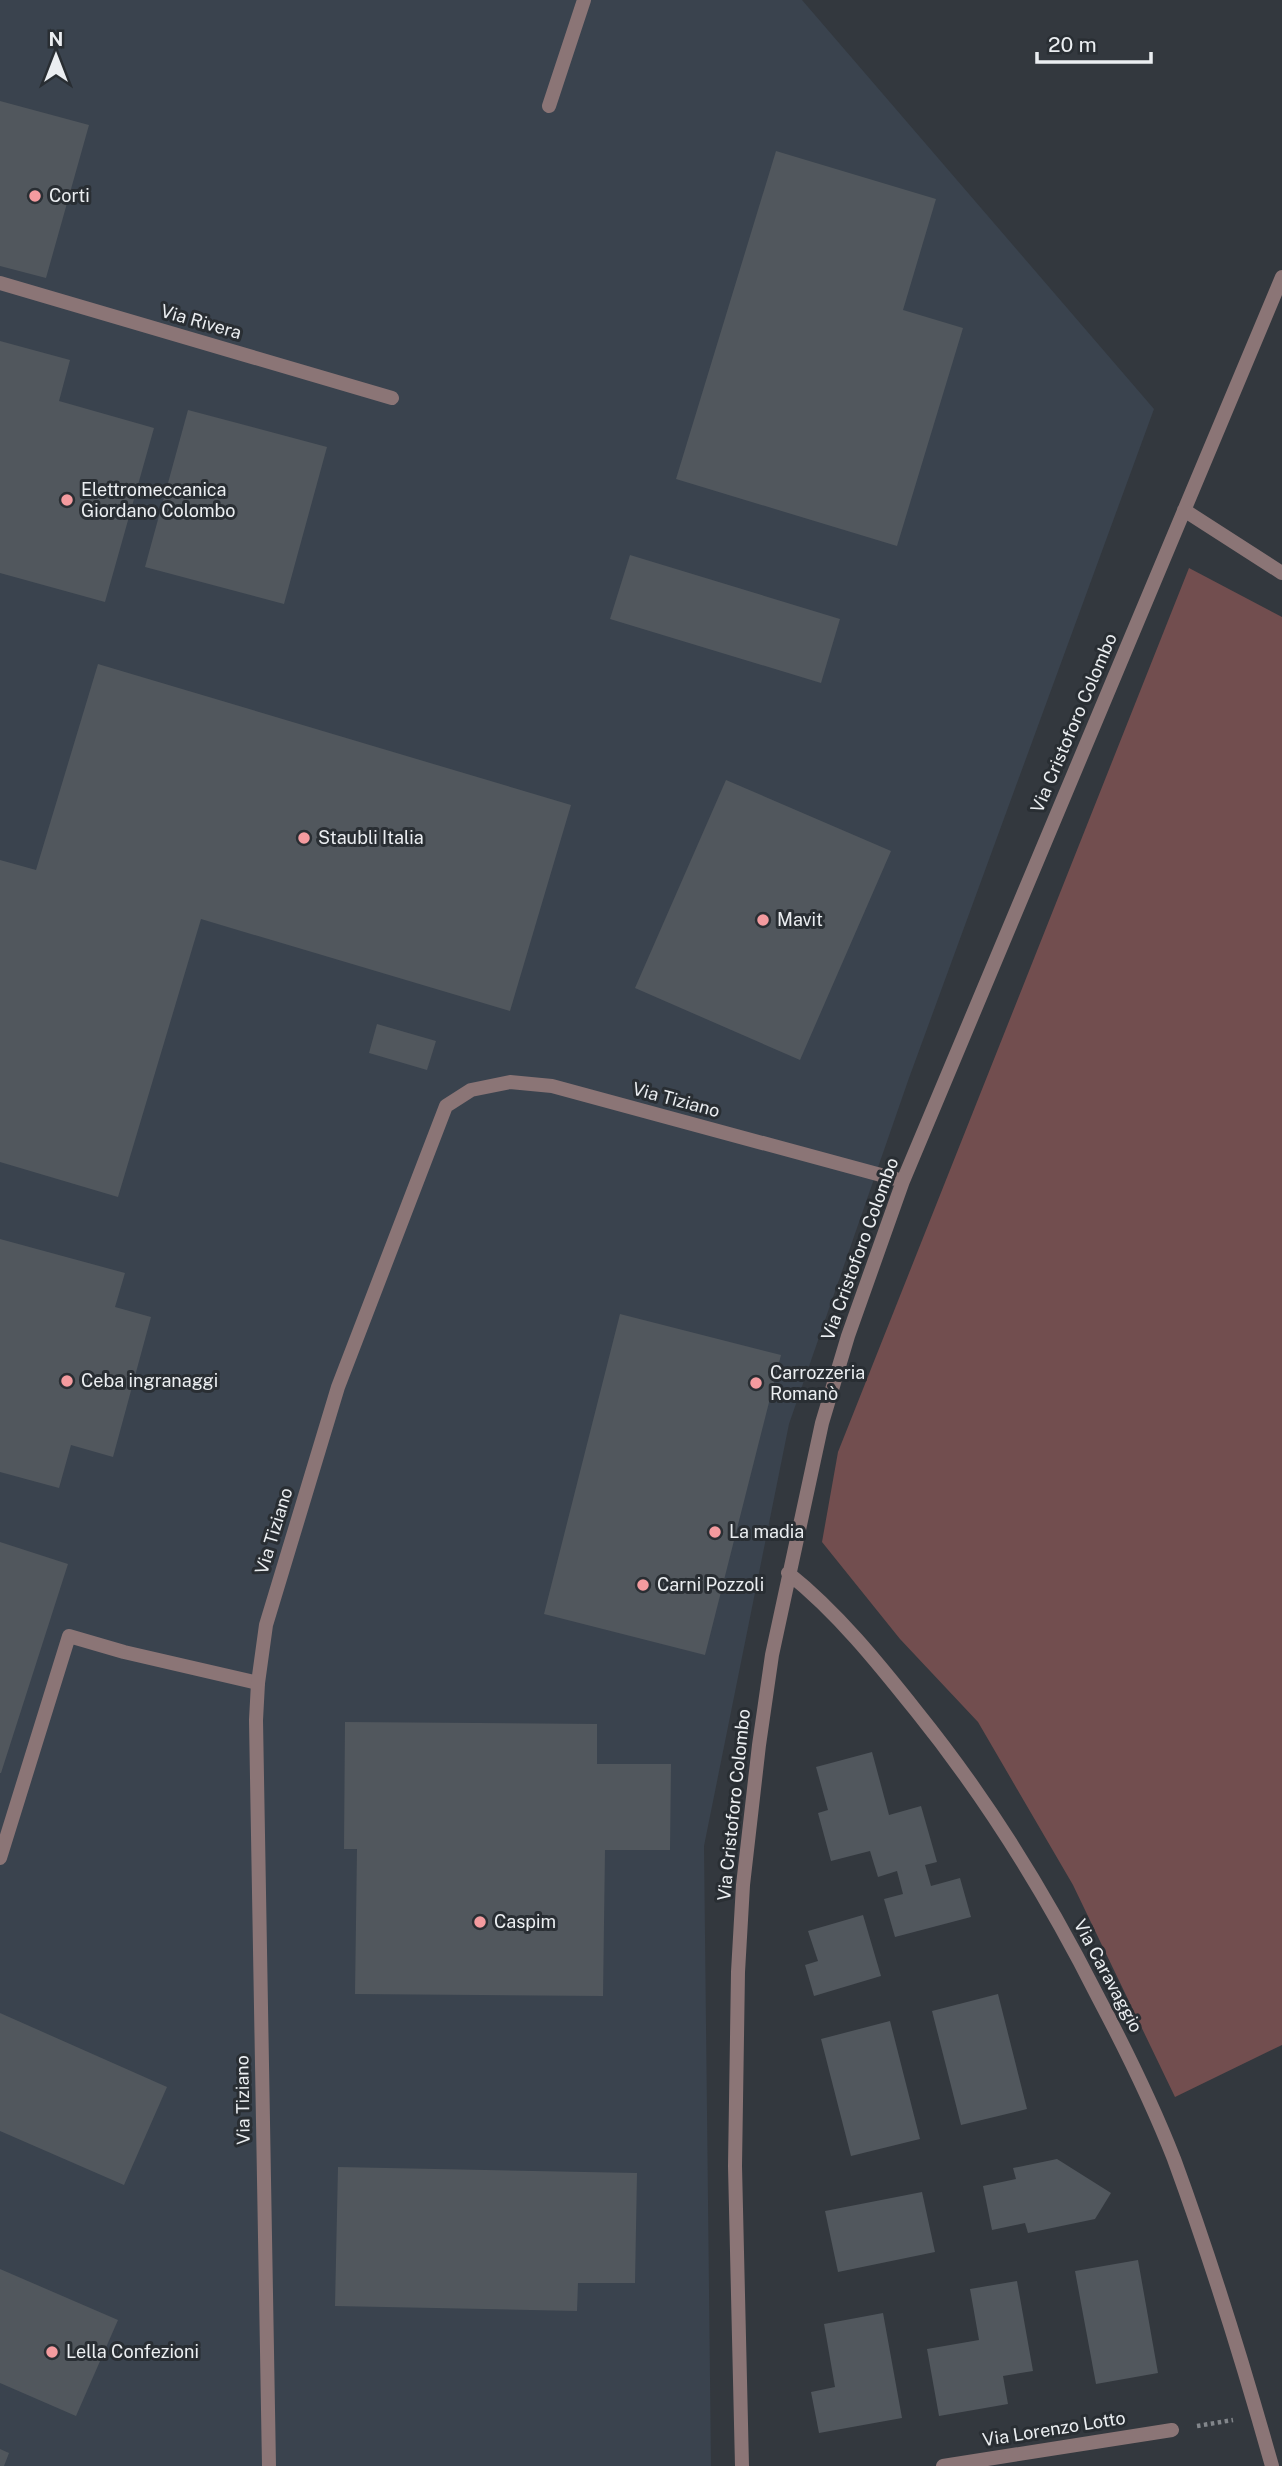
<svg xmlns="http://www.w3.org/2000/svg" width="1282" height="2466" font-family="'Public Sans',sans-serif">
<rect width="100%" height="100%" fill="#33383e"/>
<path fill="#3a434e" d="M0,0h802l352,409 -245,669 -120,346 -85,422 7,620h-711z"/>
<path fill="#724e4f" d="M1189,568l93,49v1428l-107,52 -102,-212 -95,-163 -78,-83 -78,-97 16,-90z"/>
<path fill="#51575d" d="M0,101l89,24 -43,153 -46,-12z
M776,151l160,48 -33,111 60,18 -66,218 -221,-67z
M0,341l70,19 -11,41 95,27 -49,174 -105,-29z
M188,410l139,37 -43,157 -139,-37z
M630,555l210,64 -19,64 -211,-64z
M98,664l473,141 -61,206 -309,-92 -83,278 -118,-35v-302l36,10z
M726,780l165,71 -91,209 -165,-72z
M377,1024l59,17 -9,29 -58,-17z
M0,1239l125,34 -10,34 36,10 -38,140 -42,-12 -12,43 -59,-16z
M620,1314l161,41 -76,300 -161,-41z
M0,1542l68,22 -67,209h-1z
M345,1722l252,2v40h74l-1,86h-65l-2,146 -248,-2 2,-145h-13z
M872,1752l17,63 32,-9 16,56 -12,3 6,21 29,-8 11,39 -76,20 -11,-38 19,-5 -6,-23 -19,6 -8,-26 -39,10 -13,-48 10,-3 -12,-43z
M863,1915l18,61 -67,20 -9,-31 13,-4 -10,-30z
M998,1994l29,115 -66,16 -29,-114z
M0,2013l167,74 -43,98 -124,-54z
M890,2021l30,118 -69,17 -30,-117z
M1057,2159l54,34 -16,26 -67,14 -3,-10 -33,7 -9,-44 33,-7 -3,-11z
M338,2167l299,6 -2,110h-57l-1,28 -242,-5z
M922,2192l13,60 -97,20 -13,-61z
M1138,2260l20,113 -62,11 -21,-113z
M0,2269l118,51 -42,96 -76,-33z
M1017,2281l16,90 -30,5 5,28 -69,12 -12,-67 52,-9 -9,-51z
M883,2313l19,105 -83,15 -8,-41 24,-5 -11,-63z
M0,2449l9,4 -5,13h-4z"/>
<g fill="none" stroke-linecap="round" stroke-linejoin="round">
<path stroke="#82868b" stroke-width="4.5" stroke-dasharray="3.5 3.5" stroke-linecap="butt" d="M1197,2426l36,-6"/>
<path stroke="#8b7576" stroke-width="14" d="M0,283l392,115
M0,1858l69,-222 55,16 134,31"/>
<path stroke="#8b7576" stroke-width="14" d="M549,106l35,-106
M1184,510l98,63
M788,1573c49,39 90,90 129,139 71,88 130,184 181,285 28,53 54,106 76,162 37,101 69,204 98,307
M269,2466l-13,-746 2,-37 8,-58 72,-238 108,-281 25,-16 39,-8 42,4 351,95
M742,2466l-7,-300 3,-194 5,-87 16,-140 13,-90 50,-232 26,-87 55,-155 379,-904
M943,2466l229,-36"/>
</g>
<g fill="#f49b9f" stroke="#292e33" stroke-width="2.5">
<circle cx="35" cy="196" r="7"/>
<circle cx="67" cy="500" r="7"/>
<circle cx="304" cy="838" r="7"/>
<circle cx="763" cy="920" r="7"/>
<circle cx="67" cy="1381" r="7"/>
<circle cx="756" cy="1383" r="7"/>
<circle cx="715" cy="1532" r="7"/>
<circle cx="643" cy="1585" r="7"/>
<circle cx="480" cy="1922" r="7"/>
<circle cx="52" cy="2352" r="7"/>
</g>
<g text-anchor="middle" stroke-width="6" stroke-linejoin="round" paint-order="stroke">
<g font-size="18" fill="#ebeef1" stroke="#292e33" text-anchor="start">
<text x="49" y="202">Corti</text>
<text x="81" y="496">Elettromeccanica<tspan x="81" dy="21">Giordano Colombo</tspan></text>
<text x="318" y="844">Staubli Italia</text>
<text x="777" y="926">Mavit</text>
<text x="770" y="1379">Carrozzeria<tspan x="770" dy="21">Romanò</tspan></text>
<text x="81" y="1387">Ceba ingranaggi</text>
<text x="729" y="1538">La madia</text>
<text x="657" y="1591">Carni Pozzoli</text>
<text x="494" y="1928">Caspim</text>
<text x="66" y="2358">Lella Confezioni</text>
</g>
<g font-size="18" fill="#ebeef1" stroke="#292e33">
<text transform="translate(201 322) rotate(16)" y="6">Via Rivera</text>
<text transform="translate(1074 723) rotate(-67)" y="6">Via Cristoforo Colombo</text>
<text transform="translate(676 1100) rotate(15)" y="6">Via Tiziano</text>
<text transform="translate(860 1249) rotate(-70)" y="6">Via Cristoforo Colombo</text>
<text transform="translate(274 1531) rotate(-73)" y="6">Via Tiziano</text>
<text transform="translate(734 1805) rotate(-84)" y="6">Via Cristoforo Colombo</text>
<text transform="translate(1108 1976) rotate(62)" y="6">Via Caravaggio</text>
<text transform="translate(243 2100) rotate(-91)" y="6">Via Tiziano</text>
<text transform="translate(1054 2429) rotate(-9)" y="6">Via Lorenzo Lotto</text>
</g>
</g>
<g transform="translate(56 56)" stroke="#292e33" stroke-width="5" paint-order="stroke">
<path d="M0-5L12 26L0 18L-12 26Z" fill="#ebeef1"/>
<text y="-10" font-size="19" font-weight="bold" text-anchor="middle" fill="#ebeef1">N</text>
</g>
<path d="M1037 52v10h114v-10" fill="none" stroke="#ebeef1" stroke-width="3.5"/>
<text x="1048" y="52" font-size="21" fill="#ebeef1" stroke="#292e33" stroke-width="5" paint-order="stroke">20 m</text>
</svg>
